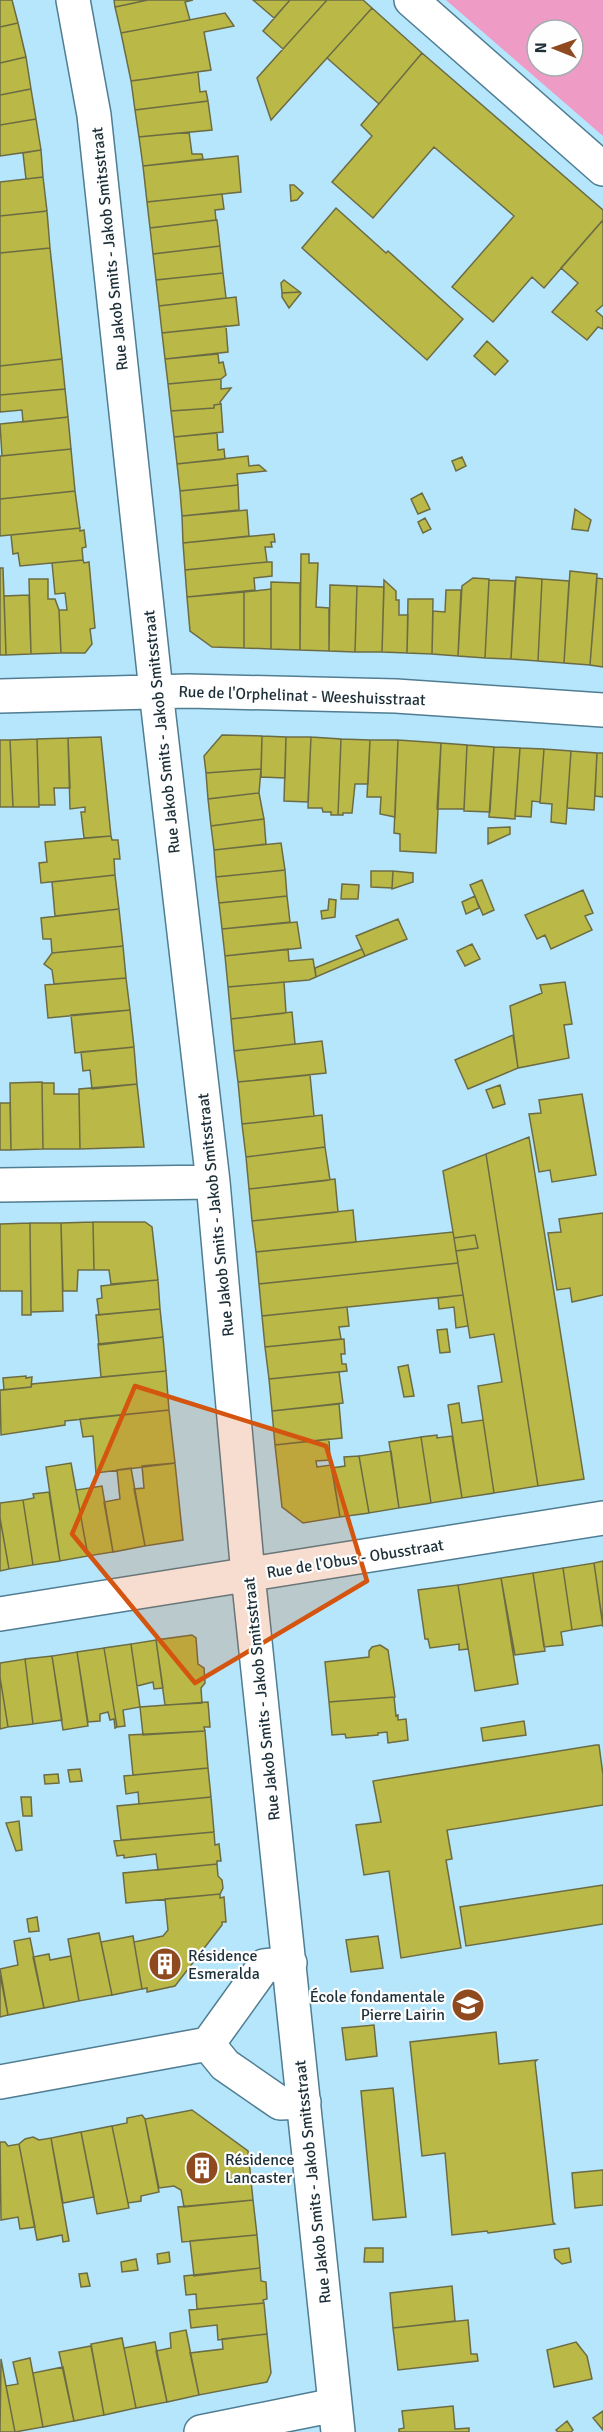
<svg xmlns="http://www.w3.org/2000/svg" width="603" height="2432" font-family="Signika,sans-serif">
<rect width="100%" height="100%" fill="#b5e6fc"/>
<path fill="#ee9bc5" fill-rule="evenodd" d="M446,0h157v136zM537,30h36v36h-36z"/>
<path fill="#bab948" stroke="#6c6c44" stroke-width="1.5" d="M0,0h12l6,23 -18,4z
M114,0h34l-33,7z
M148,0h45l-8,2 5,18 -69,13 -6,-26z
M253,0h37l-16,18z
M290,0h37l-44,49 -20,-18z
M327,0h36l9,8 -101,112 -14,-42z
M372,8l50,45 -43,51 -52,-46z
M225,13l9,13 -30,6 7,38 -80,11 -10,-48z
M18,23l8,34 -26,6v-36z
M422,53l181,157v10l-59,68 -12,-11 -39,45 -41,-35 62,-71 -80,-69 -61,71 -41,-36 40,-46 -11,-11z
M26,57l5,32 -31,6v-32z
M198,72l2,20 6,-1 2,10 -73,9 -4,-29z
M31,89l5,30 -36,6v-30z
M208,101l4,29 -73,7 -4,-27z
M36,119l5,31 -41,6v-31z
M189,132l3,22h10l1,5 -60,7 -4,-29z
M41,150l2,27 -17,2 -3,-26z
M238,156l3,36 -94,10 -4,-36z
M43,177l4,34 -47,5v-34z
M290,185h4l9,8 -6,7 -6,1z
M222,194l2,15 -9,1 1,10 -66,8 -3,-26z
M336,208l50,45 2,-2 75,68 -36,41 -125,-112z
M47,211l3,37 -50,5v-37z
M217,220l3,26 -67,8 -3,-26z
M603,220v85l-7,6 7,6v12l-5,-2 -11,13 -35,-28 26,-29 -17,-15z
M220,246l3,27 -67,7 -3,-26z
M50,248l12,111 -62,7v-113z
M223,273l3,25 -67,8 -3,-26z
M284,280l16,12 -18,1 -1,-10z
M300,292l1,1 -12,15 -7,-11v-4z
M236,297l3,28 -77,8 -3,-27z
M226,326l2,26 -63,7 -3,-26z
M487,341l21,20 -13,14 -21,-19z
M218,354l1,9 4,-1 3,13 -5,4 -53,5 -3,-25z
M62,359l3,30 -65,6v-29z
M221,379v10l10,-1 -11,14 1,2 -7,1v3l-43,3 -3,-27z
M65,389l3,28 -45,5 -1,-12 -22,2v-17z
M221,404l2,28 -49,5 -3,-26 43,-3v-3z
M68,417l3,32 -69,7 -2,-32z
M217,433l1,17 6,-1 1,10 -48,5 -3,-27z
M71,449l4,42 -75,8v-43z
M248,456l1,10 10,-1 7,6 -29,3 1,11 -58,6 -3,-27z
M462,457l4,9 -10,5 -4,-10z
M238,485l1,25 -57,6 -2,-25z
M75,491l5,37 -80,8v-37z
M422,493l8,16 -12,5 -7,-15z
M575,509l16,11 -3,11 -16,-2z
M247,510l2,26 -66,7 -1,-27z
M425,518l6,11 -8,4 -5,-11z
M80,528v3l4,-1 2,17 -4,1 1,12 -63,6 -2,-13 -5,1 -2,-19z
M274,534l1,8h-4l1,5h-7l2,15 -82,8 -2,-27z
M301,554h8v9h9l-2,44 13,1v43l-29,-1z
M83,560l1,3 5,-1 6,66 -5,1 2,15 -7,9h-24l-2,-43h8l-2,-17 -10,1 -3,-31z
M267,562h5v14l-18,2 1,12 -68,7 -2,-27z
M0,568h3l3,87h-6z
M570,571l27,3 -7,91 -26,-2z
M516,577l26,2 -4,82 -27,-2z
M473,578l16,1 -4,79 -27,-2 4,-70z
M597,578l6,1v88l-13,-2z
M29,579h19v20h7l4,11 2,43 -30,1z
M542,579l27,2 -5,82 -26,-2z
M384,580l12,11v9h3v15h9l-1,38 -25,-1z
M489,580l26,1 -4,78 -26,-1z
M271,582l29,1v67l-29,-1z
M330,585l27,1 -2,66 -26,-1z
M357,586l27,1 -2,65h-27z
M271,589v60l-27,-1v-56z
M446,590h15l-3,66 -26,-2 1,-43 12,1z
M244,592v56l-32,-1 -22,-16 -3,-34z
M29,595l2,59 -25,1 -2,-59z
M408,599h25l-1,55 -25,-1z
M222,735l40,1 -1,33 -55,4 -2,-17z
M262,736l24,1 -1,41 -24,-1z
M101,737l10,99 -27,2 -3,-26h4v-5l-15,2 -2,-71z
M286,737h25l-3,65 -24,-1z
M311,737l30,2 -3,76h-7v-3h-8l-1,-4h-14z
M68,738l2,50h-16l1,17h-16l-2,-66z
M37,739l2,68h-26l-3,-67z
M341,739l29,1 -2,44h-13l-3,29h-9v2h-5z
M0,740h10l3,67h-13z
M370,740h28l-3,77 -15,-3 1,-17h-14z
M398,740l43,3 -5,110 -36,-2v-17l-6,-1z
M441,743l26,2 -3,64h-27z
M467,745l27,2 -4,65 -26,-1z
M494,747l26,1 -5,71 -26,-2z
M520,748l24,1 -4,53 -8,-1 -1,16 -16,-1z
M544,749l27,2 -5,73 -15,-2 1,-18 -12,-1z
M571,751l26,2 -3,57 -27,-2z
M597,753h6v44l-8,-1z
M261,769l-2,24 -51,6 -2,-26z
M259,793l5,26 -53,7 -3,-27z
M264,819l2,25 -52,6 -3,-24z
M510,827v7l-22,10v-16z
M111,836l1,4h6l2,19h-6l1,16 -74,8 -2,-20 8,-1 -2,-20z
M281,843l4,27 -69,7 -2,-27z
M285,870l2,26 -68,7 -3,-26z
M371,871h22l-1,17 -21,-1z
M393,871l20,2v9l-21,7z
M115,875l4,34 -64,7 -3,-34z
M482,880l12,30 -11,5 -13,-30z
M342,884l17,1 -1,14h-17z
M583,890l10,23 -8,3 7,14 -41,19 -6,-14 -8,4 -12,-24z
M287,896l3,26 -68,7 -3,-26z
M475,896l4,12 -13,6 -4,-12z
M329,899l7,1 -1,17 -13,2 -1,-8 7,-1z
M119,909l4,37 -71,7 -1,-14h-8l-2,-21z
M398,919l9,20 -42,17 -9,-20z
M297,922l4,26 -76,8 -3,-27z
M472,944l8,15 -15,7 -8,-15z
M123,946l3,32 -72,6 -2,-14 -8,-6 8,-11z
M288,949l1,12 24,-2 3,18 -7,3 -81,7 -3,-31z
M362,949l3,7 -49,21 -1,-9z
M126,978l4,32 -82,8 -3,-33z
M284,982l2,31 -55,6 -3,-32z
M565,982l7,42 -8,1 5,33 -51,10 -8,-62 32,-13 -2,-8z
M130,1010l4,37 -59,6 -4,-38z
M292,1012l3,32 -61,7 -3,-32z
M513,1035l5,33 -50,21 -13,-29z
M322,1041l4,32 -88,9 -4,-31z
M134,1047l3,37 -45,5 -2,-19 -7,1 -2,-19z
M310,1075l4,41 -72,8 -4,-42z
M42,1082l1,67 -32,1 -1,-67z
M42,1083h12v11h25l1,55h-37z
M137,1084l7,63 -64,2 -1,-60z
M500,1085l5,19 -12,4 -7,-18z
M582,1094l14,81 -44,7 -2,-12 -11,2 -10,-58 12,-1 -2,-13z
M0,1103h10l1,47h-11z
M322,1115l3,32 -79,10 -4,-33z
M529,1137l55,342 -46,7 -52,-332z
M325,1147l5,33 -81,9 -3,-32z
M486,1154l52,332 -44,7 -16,-107 24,-4 -8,-48 -24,4 -14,-87 22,-3 -3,-13 -21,3 -11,-67z
M335,1179l3,33 -86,9 -3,-32z
M353,1210l3,32 -100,10 -4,-31z
M603,1213v82l-31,7 -2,-14 -13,2 -9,-57 13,-1 -2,-13z
M93,1222l1,48h-16l-1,21h-14l-2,-68z
M93,1222h52l7,5 6,53 -47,4 -2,-14h-15z
M30,1223l1,92h-9v-24h-22v-67z
M30,1223h31l2,88 -32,1z
M453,1232l5,31 -199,21 -3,-32z
M475,1235l3,13 -22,3 -2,-13z
M458,1263l5,32 -201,21 -3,-32z
M158,1280l2,29 -61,6 -2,-16 5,-1 -1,-12z
M463,1295l5,31 -12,2 -2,-21 -15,2 -1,-11z
M347,1307l2,19 -10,1 2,12 -76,8 -3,-31z
M160,1309l3,28 -64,8 -3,-30z
M447,1329l3,23 -10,1 -3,-23z
M163,1337l3,34 -65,6 -3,-33z
M344,1339l1,15h-4l1,10h4l1,7 -78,8 -4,-32z
M408,1365l6,31 -10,1 -6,-30z
M166,1371l3,39 -104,11v4l-64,10 -1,-45 31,-3 1,-3z
M339,1372l4,31 -71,8 -3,-32z
M26,1376v2l6,-1 -1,10 -27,3 -1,-12z
M459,1403l3,20 21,-3 11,73 -32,5 -14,-93z
M339,1404l3,34 -67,7 -3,-34z
M169,1410l6,53 -79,10 -3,-37 -10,1 -3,-18z
M437,1435v3l15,-2 10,62 -31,5 -10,-66z
M421,1437l10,66 -32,5 -10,-66z
M329,1439l1,21 -14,1 1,6 14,-2 9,52 -37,6 -21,-16 -7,-62z
M391,1451l8,57 -30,5 -10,-57z
M359,1456l10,57 -29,4 -8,-49 13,-2 -1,-9z
M71,1463l17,93 -28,5 -14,-94z
M175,1463l8,77 -38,6 -11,-57 10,-1 -2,-22z
M131,1468l14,78 -32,6 -9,-50 16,-3 -3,-29z
M102,1486l11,66 -25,4 -12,-66z
M49,1492l11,69 -27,4 -10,-65 11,-2 -1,-4z
M23,1500l10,65 -24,4 -9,-51v-15z
M0,1518l9,51 -9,2z
M603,1561v66l-9,-64z
M594,1563l9,62 -31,5 -9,-62z
M563,1568l9,62 -11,2 2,13 -19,2 -11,-74z
M533,1573l12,78 -30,4 -14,-77z
M501,1578l17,106 -43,7 -17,-106z
M458,1585l10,64 -9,1v-6l-29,4 -2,-9h-3l-7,-49z
M192,1635l4,3 2,26 6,4 1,15 -4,5 1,15 -37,2 -9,-65z
M156,1640l7,48 -9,1 -1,-7 -16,4 -6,-42z
M131,1644l9,63 -17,3 2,16 -8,1 -13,-79z
M380,1645l8,5 7,47 -66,5 -4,-40 44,-5v-6l3,-4z
M104,1648l13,79 -2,1 -1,-9 -4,1 -2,-8 -8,2v7l-12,1 -11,-70z
M77,1652l11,74 -25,4 -11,-74z
M52,1656l10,64 -29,4 -8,-65z
M25,1659l8,65 -25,3 -8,-50v-14z
M0,1677l8,50 -8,2z
M394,1697l2,19 2,-1v5l8,-1 2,21 -20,3 -1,-11 -9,1v2l-32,3 -1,-4 -13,1 -3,-33z
M208,1702l2,25h-6l1,4 -62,4 -3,-28z
M524,1721l2,14 -43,6 -2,-13z
M205,1731l3,37 -75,7 -4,-40z
M596,1745h3l4,30v30l-156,25 5,29 -6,1 15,88 -60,10 -12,-87 -25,4 -8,-50 25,-3 -8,-41z
M208,1768l3,29 -72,7 -1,-12 -12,2 -2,-18z
M80,1769l2,12 -12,1 -2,-12z
M58,1774l1,9 -14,1 -1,-9z
M21,1797h10l1,19h-9z
M211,1797l3,35 -93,8 -4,-34z
M19,1821l3,29 -6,1 -10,-28z
M214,1832l1,13 4,-1 2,17h-4v3l-59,6 -2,-16 -32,4v-3l-7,1 -3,-15z
M217,1864l1,12 4,4 1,8 -3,6 -94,9 -3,-30z
M603,1885v39l-137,22 -6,-39z
M220,1894v4l4,-1 2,25h-4v3l-47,61 -28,6v-4l-5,1 -8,-47 29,-6 5,-6 -3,-31z
M37,1917l2,14 -10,1 -2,-13z
M99,1933l13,62 -33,6 -11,-62z
M133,1936l9,53 -30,6 -11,-53z
M378,1936l5,32 -32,4 -5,-32z
M30,1938l14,70 -36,7 -8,-46 18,-4 -4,-24z
M49,1954l1,6 21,-4 8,45 -35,7 -11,-51z
M0,1975l8,40 -8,2z
M374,2025l3,31 -31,4 -4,-32z
M496,2032l3,32 38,-4 -2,2 13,114 5,46 2,2 -67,9 -1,-2 -35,4 -7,-82 -23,3 -12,-114z
M393,2088l13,129 -33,3 -12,-129z
M192,2110l56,41 5,49 -69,7 -3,-17 -7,-4 -15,2 -14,-69z
M142,2115l3,4 14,73 -18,4v5l-13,2 -16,-77 15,-3v-5z
M112,2126l17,82 -32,6 -16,-82z
M81,2132l13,65 -31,6 -12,-65z
M33,2137l6,3 12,-2 18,103 -6,1 -1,-7 -25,5 -18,-96 6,-5z
M0,2142h5l3,4 11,-2 16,83 -15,2 -2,-12 -17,3z
M603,2170v35l-28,3 -3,-35z
M253,2200l4,35 -75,7 -4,-35z
M257,2235l3,33 -66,8 -4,-35z
M365,2248h18v14h-19z
M569,2248l2,14 -9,2 -7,-6 -1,-8z
M169,2252l1,10 -12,2 -1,-10z
M136,2259l2,11 -16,2 -1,-10z
M260,2268l1,13 5,1 1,17 -4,1 1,3 -67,6 -1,-15 -10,1 -2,-19z
M87,2273l3,13 -9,1 -2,-13z
M452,2286l3,35 -62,7 -3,-35z
M264,2303l3,31 -49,6 -1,-15 -26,3 -2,-18z
M468,2320l3,34h6l1,7 -80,9 -5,-42z
M186,2330l13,65 -32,7 -11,-51 15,-3 -1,-15z
M267,2334l4,39 -4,9 -68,13 -9,-42 33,-4 -1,-10z
M122,2338l14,70 -32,7 -13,-71z
M155,2342l12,60 -31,6 -12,-60z
M576,2342l11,14 5,23 -38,8 -7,-37z
M91,2346l13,69 -30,6 -15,-69z
M30,2358l13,69 -28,5 -9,-46 12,-2 -5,-22z
M1,2359l5,27 9,46h-15z
M63,2367l11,54 -31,6 -10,-54z
M453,2406l2,23 14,-1v4h-70v-3l5,-1 -2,-17z
M603,2411v19l-10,-12z
M567,2421l6,9 -2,2h-13l-2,-2z"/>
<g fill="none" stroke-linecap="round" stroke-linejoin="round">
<g stroke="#507d92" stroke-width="36">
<path id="street" d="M73,0l21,115 62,576 57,491 35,393 90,857
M411,0l192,169
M0,696l188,-5 208,5 207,14
M0,1185l213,-3
M0,1614l603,-96
M208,2044l17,21 55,38 24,-1
M0,2082l208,-38 56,-78 26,-3
M201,2432l134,-27"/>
</g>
<use href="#street" stroke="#fff" stroke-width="33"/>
</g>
<path fill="#d45510" fill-opacity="0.2" stroke="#d45510" stroke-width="4.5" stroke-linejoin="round" d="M135,1386l191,60 41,135 -172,102 -123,-149z"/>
<defs>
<g id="building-disc" transform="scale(1.725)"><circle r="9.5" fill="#8f4a20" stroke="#fefefe"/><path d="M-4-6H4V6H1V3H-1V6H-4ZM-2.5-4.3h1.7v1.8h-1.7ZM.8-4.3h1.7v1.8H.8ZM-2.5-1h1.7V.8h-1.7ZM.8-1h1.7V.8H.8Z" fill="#fff"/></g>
<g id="school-disc" transform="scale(1.725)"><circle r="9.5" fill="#8f4a20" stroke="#fefefe"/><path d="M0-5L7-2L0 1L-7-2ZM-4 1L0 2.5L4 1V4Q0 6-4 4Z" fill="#fff"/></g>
</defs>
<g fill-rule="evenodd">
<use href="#building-disc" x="165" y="1964"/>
<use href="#school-disc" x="468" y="2005"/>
<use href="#building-disc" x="202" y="2168"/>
</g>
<g text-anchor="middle" stroke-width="4.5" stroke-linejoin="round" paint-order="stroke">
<g font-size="16" fill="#1d3039" stroke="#fefefe">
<text transform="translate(109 249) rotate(-96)" y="6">Rue Jakob Smits - Jakob Smitsstraat</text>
<text transform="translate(302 695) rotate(2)" y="6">Rue de l'Orphelinat - Weeshuisstraat</text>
<text transform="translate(161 732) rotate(-96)" y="6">Rue Jakob Smits - Jakob Smitsstraat</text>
<text transform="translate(215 1215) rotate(-96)" y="6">Rue Jakob Smits - Jakob Smitsstraat</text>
<text transform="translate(355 1558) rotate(-9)" y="6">Rue de l'Obus - Obusstraat</text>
<text transform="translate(261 1699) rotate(-96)" y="6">Rue Jakob Smits - Jakob Smitsstraat</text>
<text transform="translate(312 2182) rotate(-96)" y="6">Rue Jakob Smits - Jakob Smitsstraat</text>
</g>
<g font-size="16" fill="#1d3039" stroke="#fefefe" text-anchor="start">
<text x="188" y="1961">Résidence<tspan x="188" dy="18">Esmeralda</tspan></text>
<text x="445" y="2002" text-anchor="end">École fondamentale<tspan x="445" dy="18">Pierre Lairin</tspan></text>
<text x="225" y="2165">Résidence<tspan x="225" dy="18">Lancaster</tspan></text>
</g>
</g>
<g transform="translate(555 48) rotate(271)"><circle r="28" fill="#fefefe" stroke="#a4acaf" stroke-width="1.5"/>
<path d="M0-4.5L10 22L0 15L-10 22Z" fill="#8f4a20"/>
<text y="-9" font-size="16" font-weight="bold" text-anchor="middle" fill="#1d3039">N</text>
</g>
</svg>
